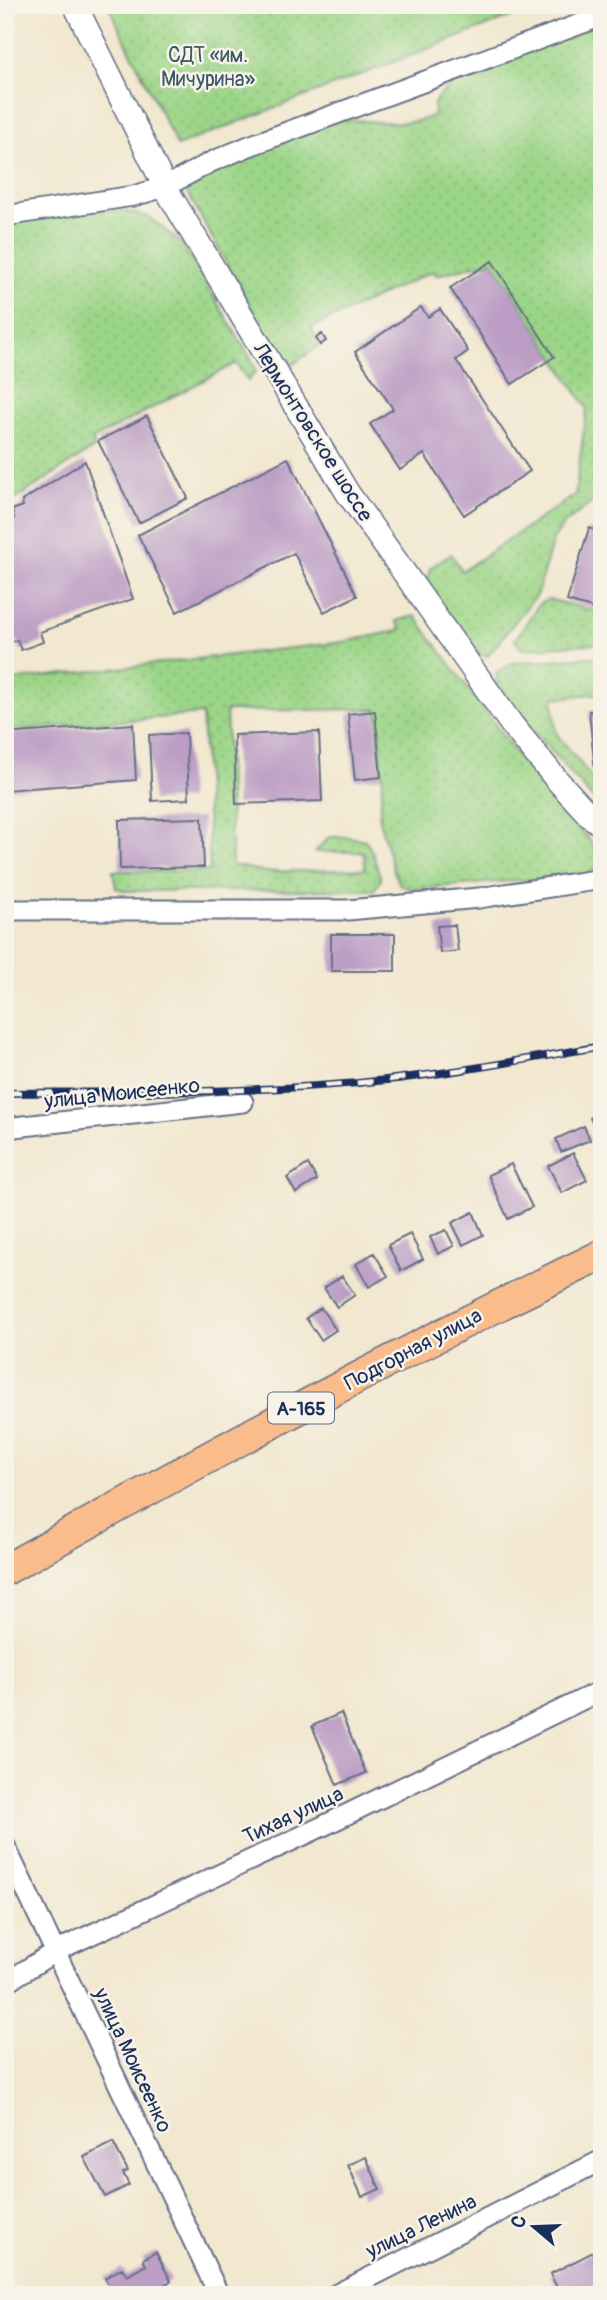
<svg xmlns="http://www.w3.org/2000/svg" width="607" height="2300" font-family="Pangolin,sans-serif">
<defs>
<pattern id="grass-dots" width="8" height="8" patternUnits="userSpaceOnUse" patternTransform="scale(1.75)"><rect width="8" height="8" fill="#9bd587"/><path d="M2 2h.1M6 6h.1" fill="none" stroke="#85b777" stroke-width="1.8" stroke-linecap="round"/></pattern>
</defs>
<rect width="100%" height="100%" fill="#f7f3e8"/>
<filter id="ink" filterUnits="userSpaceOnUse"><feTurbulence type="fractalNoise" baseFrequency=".0143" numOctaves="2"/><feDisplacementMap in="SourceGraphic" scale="14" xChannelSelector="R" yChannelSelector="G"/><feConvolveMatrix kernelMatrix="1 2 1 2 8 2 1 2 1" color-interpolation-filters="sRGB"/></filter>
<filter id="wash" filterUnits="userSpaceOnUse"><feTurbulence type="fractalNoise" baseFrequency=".00686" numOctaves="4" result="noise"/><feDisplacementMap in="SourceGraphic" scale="28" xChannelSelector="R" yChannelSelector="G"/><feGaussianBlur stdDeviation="1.57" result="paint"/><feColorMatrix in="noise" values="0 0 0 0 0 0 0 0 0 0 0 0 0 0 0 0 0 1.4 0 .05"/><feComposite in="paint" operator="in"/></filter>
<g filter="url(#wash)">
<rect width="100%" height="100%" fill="#f2e7cf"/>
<path fill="url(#grass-dots)" stroke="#5b8272" stroke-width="2" d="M108,5h433l-364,141z
M602,23v472l-38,29 -11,16 -16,54 -50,63 -10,-5 -50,-67 3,-17 21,-14 11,17 113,-76 12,-87 -95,-147 -56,14 -3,-4 -122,57 9,17 -28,20 -6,1 -5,-4 -95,-172 1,-6 7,-10 143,-55c25,0 77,11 97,-5v-11l4,-6 13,-12 23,-8 57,-30z
M86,210h35l28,7 34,28 68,114 5,12 -8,10 -12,-18 -144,77 3,7 -90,59v-282z
M548,599l54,14v30l-80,6 -7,-9 23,-35z
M415,616l118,160 58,66 7,12 1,9 -4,6 -10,6 -174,14 -11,-4 -6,-13 -15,-52 4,-39 -6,-72 -151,2 6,154 34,7 99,-3 -1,-17h-49l14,-15h19l17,3 7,11 9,28 -7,11 -248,1 -10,-3 -3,-17h97l-8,-157 -197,17v-76l9,25 330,-38 57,-12 -5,-9z
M602,656v37l-49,5 3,35 43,54v12l-5,1 -93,-106 -5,-10 1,-12 15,-9z"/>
<g id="blocks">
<path fill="#bb9dc5" d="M492,261l62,96 -42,27 -62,-96z
M421,307l7,10 12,-8 28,42 -12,9 74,111 -66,44 -40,-61 -24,16 -30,-46 23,-15 -38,-57z
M322,334l4,7 -6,4 -4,-7z
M147,416l41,82 -49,25 -41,-82z
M288,458l69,138 -33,16 -30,-59 -117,59 -39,-77z
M85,461l48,138 -93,33 3,10 -22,8 -4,-10 -6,2 -6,-17v-104l9,-3 -2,-8 11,-4 -1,-5z
M589,528l13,4v79l-35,-10z
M602,710v61l-7,1 -6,-61z
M375,711l6,66 -26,3 -7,-66z
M133,724l3,56 -131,10v-56z
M319,732l3,69 -86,3 -2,-69z
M186,733l3,66 -37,2 -3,-66z
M202,818l2,49 -84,2 -1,-49z
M455,925l3,26 -18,2 -3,-27z
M331,934h64v37h-64z
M602,1112v28l-12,-22z
M584,1126l6,14 -29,12 -5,-13z
M573,1153l14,27 -25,13 -14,-27z
M308,1164l9,16 -21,13 -9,-15z
M511,1164l21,43 -24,12 -20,-44z
M473,1212l10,23 -20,10 -11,-22z
M446,1230l8,16 -16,8 -8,-17z
M410,1234l13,25 -22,12 -13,-26z
M374,1253l14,23 -19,11 -13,-23z
M342,1276l13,19 -18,12 -13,-19z
M321,1308l15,22 -15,10 -15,-22z
M341,1713l25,60 -29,12 -25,-59z
M113,2142l15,29 -5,2 6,12 -24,12 -21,-40z
M366,2157l14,32 -18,8 -14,-32z
M156,2252l15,29 -27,14h-30l-9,-17 17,-10 5,8 19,-11 -3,-6z
M593,2252l9,17v26h-41l-11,-21z"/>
</g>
</g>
<g filter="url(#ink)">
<use href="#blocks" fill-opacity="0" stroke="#666f86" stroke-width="2"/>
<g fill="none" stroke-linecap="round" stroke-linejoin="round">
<g stroke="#666f86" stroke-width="23">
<path id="minor" d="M5,216l128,-20 32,-9 46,-25 38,-16 353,-130
M5,910h343l131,-12 123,-19
M5,1128l238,-26
M5,1846l214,449
M5,1983l51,-32 265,-124 281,-137
M335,2295l267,-135"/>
</g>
<g stroke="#666f86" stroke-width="26">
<path id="tertiary" d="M75,5l90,182 182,305 165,233 45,55 33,36 12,9"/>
</g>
<g stroke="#666f86" stroke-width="33">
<path id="primary" d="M5,1570c196,-110 394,-218 597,-315"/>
</g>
<use href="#minor" stroke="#fff" stroke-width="19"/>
<use href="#tertiary" stroke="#fff" stroke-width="23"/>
<use href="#primary" stroke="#fabc8b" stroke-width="30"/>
<g stroke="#1b2f5e" stroke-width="8">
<path id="rail" d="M5,1093c113,-1 227,0 340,-9 86,-7 172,-23 257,-38"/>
</g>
<use href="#rail" stroke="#f7f3e8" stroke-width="5" stroke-dasharray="16" stroke-linecap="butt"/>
</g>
</g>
<g text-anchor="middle" stroke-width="5" stroke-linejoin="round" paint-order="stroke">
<rect fill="#f7f3e8" stroke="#5d6a87" stroke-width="2" x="268" y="1392.5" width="66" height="31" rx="5"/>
<g font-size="19" font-weight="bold" fill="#1b2f5e">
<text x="301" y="1415">А-165</text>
</g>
<g font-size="21" fill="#3b5868" stroke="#f7f3e8">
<text x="208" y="62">СДТ «им.<tspan x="208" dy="24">Мичурина»</tspan></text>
</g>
<g font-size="21" fill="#1b2f5e" stroke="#f7f3e8">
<text transform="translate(313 432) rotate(58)" y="7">Лермонтовское шоссе</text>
<text transform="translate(122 1093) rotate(-6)" y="7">улица Моисеенко</text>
<text transform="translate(413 1349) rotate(-28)" y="7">Подгорная улица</text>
<text transform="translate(293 1815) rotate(-25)" y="7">Тихая улица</text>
<text transform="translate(133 2060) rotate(65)" y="7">улица Моисеенко</text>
<text transform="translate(421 2226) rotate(-26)" y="7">улица Ленина</text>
</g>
</g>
<rect width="607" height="2300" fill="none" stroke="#f7f3e8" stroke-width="28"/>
<g transform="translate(534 2227) rotate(289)" stroke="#f7f3e8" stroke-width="5" paint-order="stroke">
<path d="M0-5L12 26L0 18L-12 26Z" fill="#1b2f5e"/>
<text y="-10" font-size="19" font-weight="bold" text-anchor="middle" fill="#1b2f5e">С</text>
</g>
</svg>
